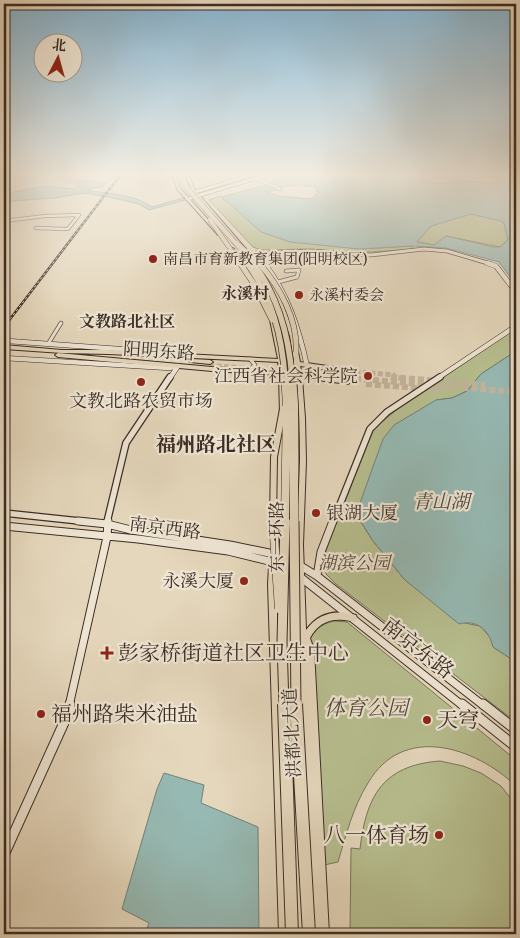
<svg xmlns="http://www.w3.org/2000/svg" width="520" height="938" font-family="'Gentium Book Plus','Noto Serif SC',serif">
<rect width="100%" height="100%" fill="#e5d7bc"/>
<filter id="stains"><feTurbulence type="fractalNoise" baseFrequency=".004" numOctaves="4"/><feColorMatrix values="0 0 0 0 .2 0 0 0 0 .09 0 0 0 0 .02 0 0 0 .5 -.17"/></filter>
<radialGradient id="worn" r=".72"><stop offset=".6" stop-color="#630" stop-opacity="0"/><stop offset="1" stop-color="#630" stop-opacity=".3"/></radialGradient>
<path fill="#b7be8f" stroke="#7a765a" d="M221,196l3,4 135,49 53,-3 2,3 -58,4 -49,-4 -46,1 -8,-3 -44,-47z
M471,214l30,7 3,2 4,17 -8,7 -54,-11 -12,9 -17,-3 14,-16z
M516,328v23l-35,23 -14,17 -15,7 -16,2 -80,114 17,27 32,39 60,43 15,3 11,12 2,9 23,15v60l-180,-138 -10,-10 -4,-13 50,-131 28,-23z
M334,621l13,1 169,138v26c-41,-39 -113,-63 -148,-3 -15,24 -22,52 -30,79l-14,3 -17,-221c7,-14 12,-19 27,-23z
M440,761l23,5 18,7 20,13 15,19v129h-155l-11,-3 1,-83 9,1c6,-53 23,-84 80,-88z"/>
<path fill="#96b9b3" stroke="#72817b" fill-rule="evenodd" d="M289,174h146l-11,2 -2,3c6,5 28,6 34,1l-3,-4 -6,-2h5l6,7 36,2 2,-1 -2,-8h22v111l-17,-23 -53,-14 -34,-2 -53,3 -69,-7 -29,-10 -39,-35 44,-12zM302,185l13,2 3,6 -7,6 -31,-3 -14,-4 11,-2 -3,-2 3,-1zM471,214l30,7 3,2 4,17 -8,7h-7l-47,-11 -12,9 -17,-3 14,-16z
M80,180l26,3 -3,4 -12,1 -4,2c21,4 48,4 65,17l31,-9 2,2 -36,10 -10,-6 -29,-7 -26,-4 -30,5 -41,3 -9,-1v-6l40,-8 30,3 5,-3 -3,-5z
M516,351v311l-23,-15c-4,-17 -16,-28 -34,-23l-54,-44 -32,-39 -17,-27 27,-75 11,-14 42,-25 16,-2 15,-7 14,-17z
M164,773l40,12 -3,18 57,24 1,107h-114l4,-11 -27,-14 35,-120z"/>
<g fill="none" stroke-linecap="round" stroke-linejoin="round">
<path stroke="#c3b59e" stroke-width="5" stroke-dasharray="5 2.5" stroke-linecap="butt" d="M209,365l76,7
M348,371l47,4
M295,373l57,5
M391,377l10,1"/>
<path stroke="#c3b59e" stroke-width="6" stroke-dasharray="6 3" stroke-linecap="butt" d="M337,377l179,15
M391,377l94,8
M366,384l77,6"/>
<g stroke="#66584c" stroke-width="4">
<path id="street-far1" d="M455,174l6,5 20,1
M448,177l10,-1
M257,179l23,10
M72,180l4,-6
M4,221l41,-5 34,-1 -11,14 -32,-1"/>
</g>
<g stroke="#66584c" stroke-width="4.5">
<path id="street" d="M278,282l19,-5 2,-7 -13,1
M48,344l13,-21
M249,370l6,-5 -5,-6"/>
</g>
<g stroke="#3c2d26" stroke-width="4.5">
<path id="secondary-far4" d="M195,192l60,-18
M187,199l83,-25
M256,253l9,11
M249,254l63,-3 59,4 53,-6 23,2 44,13"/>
</g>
<g stroke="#3c2d26" stroke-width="5.5">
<path id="secondary-far3" d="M264,263c24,31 35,66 43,103
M487,263l9,3 20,26
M8,341l167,12 7,3
M4,358l165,10 9,-2
M170,378l8,-12
M438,378l78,-52"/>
</g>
<g stroke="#3c2d26" stroke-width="8">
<path id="secondary-far2" d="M4,513l85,9
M107,522l19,-79 44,-66
M333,522l37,-93 17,-17 53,-35"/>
</g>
<g stroke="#3c2d26" stroke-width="9">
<path id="secondary-far1" d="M78,521l29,3 24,6 99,15 44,9 25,11 18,11 167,130
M4,526l134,13 90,12 45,11 26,14 164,130
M317,576l4,-24 12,-31
M69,706l38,-169 1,-16"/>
</g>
<g stroke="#3c2d26" stroke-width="11">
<path id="secondary" d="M462,704l54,43
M483,704l33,26
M4,855l63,-139 3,-12"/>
</g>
<g stroke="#3c2d26" stroke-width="2">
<path id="primary" d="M172,174h4l4,14 40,45v2h-2l-41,-46z
M185,174h3l7,16 51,59v2h-2l-52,-60z
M231,248h2l17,19v2h-2l-17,-19z
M257,264h2l22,35 14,37 5,26 48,7 3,2 -3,2 -48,-7 2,8 46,6 3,2 -3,2 -46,-6 3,40 1,43 -3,84 3,85c12,-17 30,-21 50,-15l1,3 -1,3c-5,1 -8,-1 -12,-1 -16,-2 -27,5 -34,18l4,12 15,284h-15c-6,-116 -15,-232 -18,-349 -1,-41 3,-83 4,-125 0,-28 -1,-55 -3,-83l-3,-2 2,-2 -1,-8 -4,-2 3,-2 -4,-25 -13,-37 -21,-34z
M269,314h4v1l10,44 4,2 -3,2v9l2,1 -2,1 2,40 -3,2 -3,-2 -1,-39 -67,-4 -154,-14 -3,-2 3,-2 154,14 67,4 -1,-9 -170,-8 -46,-1 -58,-4v-4l58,5h46l170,9 -9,-44z
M192,359l18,1 3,2 -3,2 -20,-2 -1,-1z
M283,422l3,2 -7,107 -1,2 -2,1 -2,-1 -1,-2 7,-107z
M273,563l3,1 1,2 -1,18 13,350h-10l-11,-350 1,-18 1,-2z"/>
</g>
<use href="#street-far1" stroke="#eee5d3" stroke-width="2.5"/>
<use href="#street" stroke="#eee5d3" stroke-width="3"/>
<use href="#secondary-far4" stroke="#eee5d3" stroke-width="3"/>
<use href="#secondary-far3" stroke="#eee5d3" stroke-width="4.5"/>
<use href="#secondary-far2" stroke="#eee5d3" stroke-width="5.5"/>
<use href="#secondary-far1" stroke="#eee5d3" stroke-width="7"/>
<use href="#secondary" stroke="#eee5d3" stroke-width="9"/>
<use href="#primary" fill="#e5d7bc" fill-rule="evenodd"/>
<g stroke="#3c2d26" stroke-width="2.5">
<path id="rail" d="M4,327l117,-153"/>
</g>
<use href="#rail" stroke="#eee5d3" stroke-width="1" stroke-dasharray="2.5" stroke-linecap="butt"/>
<g stroke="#3c2d26" stroke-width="5.5" stroke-linecap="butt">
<path id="secondary-bridge" d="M4,348l4,-7"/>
</g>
<g stroke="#3c2d26" stroke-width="5" stroke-linecap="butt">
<path id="primary-bridge-far3" d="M210,220l31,44
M237,243l23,21"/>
</g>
<g stroke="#3c2d26" stroke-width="6" stroke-linecap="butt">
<path id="primary-bridge-far2" d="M240,263l14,21 18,36
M259,263c21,24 39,57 37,89"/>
</g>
<g stroke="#3c2d26" stroke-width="8" stroke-linecap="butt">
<path id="primary-bridge-far1" d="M273,522l1,-65 9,-48"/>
</g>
<g stroke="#3c2d26" stroke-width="9" stroke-linecap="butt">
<path id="primary-bridge" d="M273,521l6,88"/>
</g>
<g stroke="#3c2d26" stroke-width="5.5" stroke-linecap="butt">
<path id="highway-bridge-far4" d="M181,174l6,14 67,76
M244,259l4,5"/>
</g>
<g stroke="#3c2d26" stroke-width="7" stroke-linecap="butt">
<path id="highway-bridge-far3" d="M247,263c25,35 35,72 38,115
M253,263c26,34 36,73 39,115"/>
</g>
<g stroke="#3c2d26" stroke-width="9" stroke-linecap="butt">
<path id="highway-bridge-far2" d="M292,377l2,27v118
M285,522l2,-118 -2,-27"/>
</g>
<g stroke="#3c2d26" stroke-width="11" stroke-linecap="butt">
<path id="highway-bridge-far1" d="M294,521l2,185
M284,706l-2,-64 3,-121"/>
</g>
<g stroke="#3c2d26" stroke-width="14" stroke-linecap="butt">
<path id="highway-bridge" d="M284,704l8,230
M296,704l13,230"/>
</g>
<use href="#secondary-bridge" stroke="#eee5d3" stroke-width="4.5"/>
<use href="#primary-bridge-far3" stroke="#e5d7bc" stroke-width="4"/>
<use href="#primary-bridge-far2" stroke="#e5d7bc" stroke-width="5"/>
<use href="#primary-bridge-far1" stroke="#e5d7bc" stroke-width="6"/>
<use href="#primary-bridge" stroke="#e5d7bc" stroke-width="8"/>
<use href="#highway-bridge-far4" stroke="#e5d7bc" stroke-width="4.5"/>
<use href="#highway-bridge-far3" stroke="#e5d7bc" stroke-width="5.5"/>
<use href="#highway-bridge-far2" stroke="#e5d7bc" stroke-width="8"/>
<use href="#highway-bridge-far1" stroke="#e5d7bc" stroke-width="9"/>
<use href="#highway-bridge" stroke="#e5d7bc" stroke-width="12"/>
</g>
<linearGradient id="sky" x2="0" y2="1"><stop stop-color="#87b6d3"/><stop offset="0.57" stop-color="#f3ede1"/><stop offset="1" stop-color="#f3ede1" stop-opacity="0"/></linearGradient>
<rect width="520" height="306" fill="url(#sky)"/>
<g fill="#8f2418" stroke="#eee5d3" stroke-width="2">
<circle cx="153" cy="259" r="5"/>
<circle cx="299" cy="295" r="5"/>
<circle cx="368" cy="376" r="5"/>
<circle cx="141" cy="382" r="5"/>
<circle cx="316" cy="513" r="5"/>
<circle cx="244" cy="581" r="5"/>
<path d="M104.5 645.5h5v5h5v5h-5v5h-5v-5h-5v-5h5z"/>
<circle cx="41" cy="714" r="5"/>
<circle cx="427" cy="720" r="5"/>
<circle cx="439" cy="835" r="5"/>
</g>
<g text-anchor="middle" stroke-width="4.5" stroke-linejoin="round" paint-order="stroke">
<g font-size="15" fill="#3c2d26" stroke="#eee5d3" text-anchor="start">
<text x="163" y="264">南昌市育新教育集团(阳明校区)</text>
<text x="309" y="300">永溪村委会</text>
</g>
<g font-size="16" font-weight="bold" fill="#3c2d26" stroke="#eee5d3">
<text x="245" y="299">永溪村</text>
<text x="127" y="327">文教路北社区</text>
</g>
<g font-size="18" fill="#3c2d26" stroke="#eee5d3">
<text transform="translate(159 351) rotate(4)" y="6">阳明东路</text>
<text transform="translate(165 528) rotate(7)" y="6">南京西路</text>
<text transform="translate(277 537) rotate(-90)" y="6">东一环路</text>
<text transform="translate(292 733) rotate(-93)" y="6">洪都北大道</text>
</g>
<g font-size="18" fill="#3c2d26" stroke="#eee5d3" text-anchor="end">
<text x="358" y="382">江西省社会科学院</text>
<text x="141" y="407" text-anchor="middle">文教北路农贸市场</text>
<text x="326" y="519" text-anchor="start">银湖大厦</text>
<text x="234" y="587">永溪大厦</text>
</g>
<g font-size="18" font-style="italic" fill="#554a3b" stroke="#eee5d3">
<text x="354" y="569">湖滨公园</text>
</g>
<g font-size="19" font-style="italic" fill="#4e4942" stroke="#eee5d3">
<text x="441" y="508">青山湖</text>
</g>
<g font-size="20" font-weight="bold" fill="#3c2d26" stroke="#eee5d3">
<text x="216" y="451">福州路北社区</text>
</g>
<g font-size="21" fill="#3c2d26" stroke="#eee5d3">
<text transform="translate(418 648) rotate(38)" y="7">南京东路</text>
</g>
<g font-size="21" fill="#3c2d26" stroke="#eee5d3" text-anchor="start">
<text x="118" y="660">彭家桥街道社区卫生中心</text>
<text x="51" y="721">福州路柴米油盐</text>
<text x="437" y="727">天穹</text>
<text x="429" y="842" text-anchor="end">八一体育场</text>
</g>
<g font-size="21" font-style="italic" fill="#554a3b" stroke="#eee5d3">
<text x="366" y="715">体育公园</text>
</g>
</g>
<rect width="520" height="938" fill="none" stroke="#e5d7bc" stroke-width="20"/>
<rect x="5" y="5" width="510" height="928" fill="none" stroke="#3c2d26" stroke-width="2.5"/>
<rect x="10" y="10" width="500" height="918" fill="none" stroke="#3c2d26"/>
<g transform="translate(58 58) rotate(6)"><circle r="24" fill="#eee5d3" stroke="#a79b8e"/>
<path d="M0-4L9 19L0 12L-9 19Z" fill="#8f2418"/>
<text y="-8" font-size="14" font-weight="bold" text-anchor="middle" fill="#3c2d26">北</text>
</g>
<rect width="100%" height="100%" filter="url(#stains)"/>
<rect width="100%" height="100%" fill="url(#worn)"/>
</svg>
